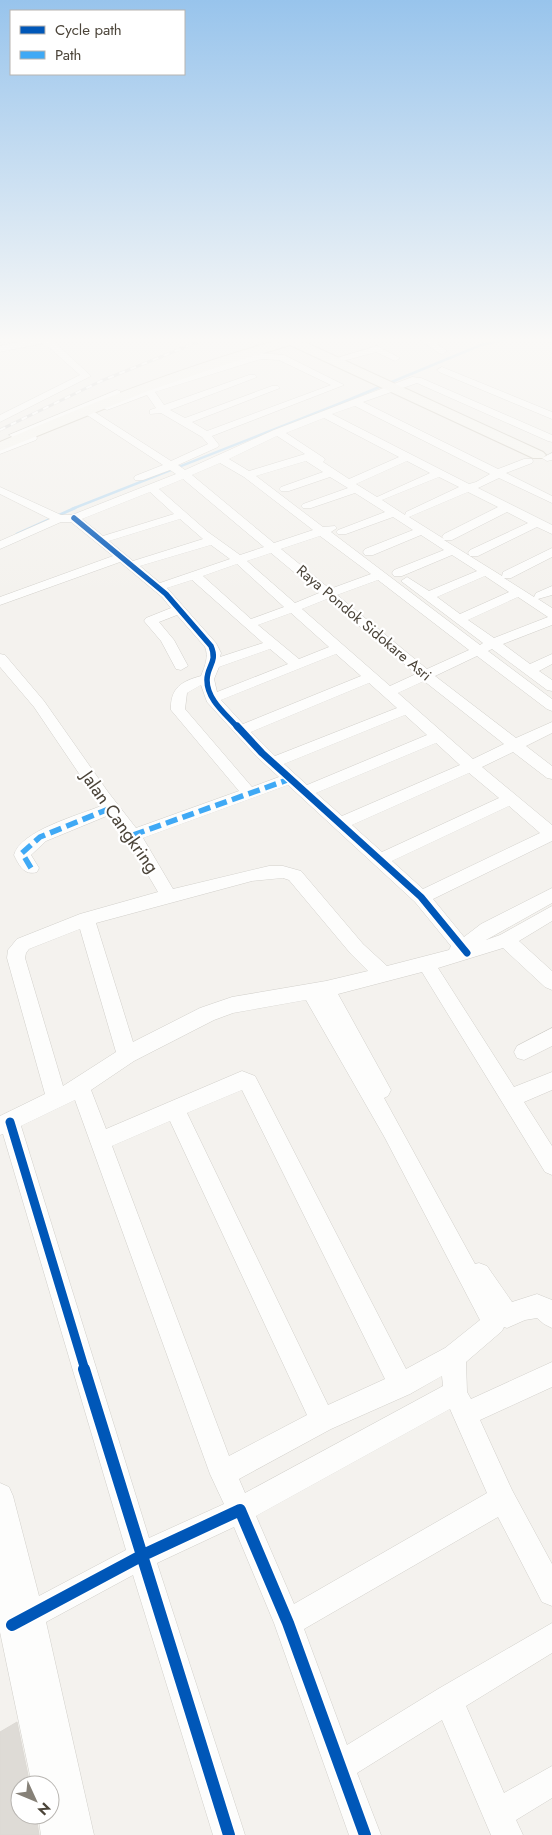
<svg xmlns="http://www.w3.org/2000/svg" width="552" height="1835" font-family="Jost,sans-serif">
<rect width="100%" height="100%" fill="#f4f2ee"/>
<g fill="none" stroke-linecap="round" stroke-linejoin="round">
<path stroke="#c0ddf1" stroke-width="2.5" d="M72,509l264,-104 145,-60 27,-6"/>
<path stroke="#c0ddf1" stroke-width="3" d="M17,534l58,-26"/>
</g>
<path fill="#dedbd6" stroke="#dcd9d4" d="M17,1722l13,63h-10v30h16l3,20h-39v-103z"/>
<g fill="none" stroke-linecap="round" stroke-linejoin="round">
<g stroke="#d2d0cb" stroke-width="1">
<path id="minor" d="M35,339h16l40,37 -91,46v-7l80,-40 -36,-32 -44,9v-6z
M419,339h11l17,12 -5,3 -3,-1z
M546,339h6v4z
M377,346l23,12 -5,3 -19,-9 -44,12 -5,-3z
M260,353l24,2 60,30 -132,51 7,9 -1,2 -40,18 7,5 89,-40 138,-53 9,1 131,57v7l-4,-1 -131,-58 -54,19 135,67 26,-10h8l1,2 -1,2 -26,10 46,23v7l-53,-25 -21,10 74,37v9l-15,-7 -59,29h-8l-2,-3 2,-3 58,-27 -21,-11 -55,28h-8l58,36 1,-4 49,-24v9l-41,21h-7l30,19 2,-4 16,-7v9l-14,4 14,9v17l-49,19 27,20 22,-10v10l-13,7 13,9v11l-5,-1 -55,-41 -4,2 64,48v12l-5,-2 -70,-53 -42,20 81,62 36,-16v11l-26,13 26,20v13l-5,-1 -34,-26 -31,15 70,58v16l-119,58 31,38 17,-13 71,-36v15l-66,37 14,-5 52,-29v15l-33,20 33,30v19l-7,-3 -42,-39 -65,20 76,119 38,-15v18l-28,12 28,44v29l-7,-3 -123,-200 -84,22 53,96 -3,6 -4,2 91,166 4,-1 8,3 25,36 25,-8 15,6v28l-8,-4 -7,-6 -12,2 -18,8 -3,-1 -2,4 -36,31 1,30 4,7 81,-37v25l-72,33 32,70 40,74v42l-10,-4 -44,-85 -194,112 43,116 91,-56 114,-66v30l-86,53 38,87 48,-27v32l-36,22 7,15h-32l-49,-115 -85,53 24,62h-32l-75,-212 -40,-96 -77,36 88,272h-32l-80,-260 -87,47 48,213h-53l-3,-20h12v-30h-18l-32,-153v-149l9,4 4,9 26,100 87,-46 -123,-416 -3,1v-19l45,-22 -38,-136 1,-8 9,-11 63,-25 78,-22 -31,-53 -18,-24 -63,26 -15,14 8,13 -2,4c-13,4 -18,-7 -23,-17 6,-24 65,-40 87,-49l-67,-99 -34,-40v-13l5,1 39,46 64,91 28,36 103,-37 -68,-81c-1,-22 11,-29 30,-34 4,-10 8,-19 4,-29l-28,-32 -18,7 15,18 14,26 -7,4 -5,-1 -15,-28 -17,-20 2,-3 25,-10 -9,-11 -42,-35 -120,43v-8l113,-41 -42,-34h-10l-61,27v-8l50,-22 -50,-25v-7l61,28h11l104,-41 -6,-4 -27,10h-8l-1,-2 1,-2 28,-11 -79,-52 1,-2h8l78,50 37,-17 -6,-7 -41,-24 -11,1v-4l6,-2 -9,-13 -40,15 -5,-3 2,-2 42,-16zM261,359l18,1 52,25 -124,46 -15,-9 88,-34 -2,-2h-6l-87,32 -15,-8 87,-33 -2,-2h-6l-85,30 -9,-13zM355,406l135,68 -14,8 -7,2 -137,-70zM324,418l75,39 -50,22 -26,-17 2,-2 -1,-2 -38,-25zM277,436l28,18 -56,17 -20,-12zM306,461l17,11 -42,15 -2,2 2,2h8l41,-14 18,11 -45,16 -2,2 2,2h8l44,-15 30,19 -47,18 -2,2 2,2h8l47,-17 20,13 -48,19 -2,3 2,3h8l48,-20 23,15 -50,20 -2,3 2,3h8l50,-21 25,16 -48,20 -22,-14 -6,4 82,62 -3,2 -149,-113 6,-4 -2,-2 -12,1 -67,-51zM407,461l23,12 -53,24 -21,-13zM220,463l24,14 69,53 -39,13 -82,-68zM439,477l20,10 -53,25 -1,3 -23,-15zM183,479l81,68 -24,8 -32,-23 -49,-43zM150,492l24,22 -71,22 -21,-17zM468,492l30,15 -54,27 -2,3 2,2 -35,-22zM180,519l23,20 -70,22 -24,-20zM320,536l51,38 -41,15 -49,-40zM211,545l19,14 -70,24 -20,-17zM271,553l48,40 -24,10 -48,-42zM237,564l47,43 -33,12 -48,-43zM485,576l24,16 -49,22 -23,-17zM192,580l71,63 -43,14 1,-4 -5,-10 -49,-55zM378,580l91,70 -42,19 -90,-74zM518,597l30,20 -54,21 -26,-18zM327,599l89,75 -26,12 -88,-77zM291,613l38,34 -30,12 -41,-34zM270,649l18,15 -71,28 -3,-13 5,-12zM336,654l25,22 -118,48 -22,-24zM424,681l80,63 -31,15 -75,-66zM369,683l28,25 -122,48 -24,-24zM201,685l6,17 50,55 22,20 -27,10 -67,-78 2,-16zM405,715l22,20 -120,50 -23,-21zM436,743l24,22 -118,51 -26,-23zM469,773l30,25 -117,54 -30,-27zM288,785l127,117 36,44 -2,4 -62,16 -24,-22 -62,-73 -18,-5h-14l-96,23 -30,-51zM509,806l31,27 -117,56 -31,-28zM283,878l6,2 62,74 17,17 -42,10 -94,16 -32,11 -67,34 -37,-119 156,-42zM80,929l36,123 -53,34 -38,-128 1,-5 3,-4zM306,1000l79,138 95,182 -35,28 -39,21 -151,-293 -13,-5 -136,58 -15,-39 43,-29 80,-41 19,-7zM242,1090l143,289 -57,26 -141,-292zM75,1100l135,374 14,30 -75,34 -128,-412zM170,1121l137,294 -78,41 -117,-310zM442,1376l1,10 -198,107 -6,-14 92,-50 79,-35zM450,1409l37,84 -193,111 -38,-88z
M442,367l110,45v7l-113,-47 -2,-2z
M117,390l3,1v4l-102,42 -4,1 -5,-3z
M32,435l4,1 1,2 -1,2 -36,14v-7z
M552,453v7l-5,1 -5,-3z
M552,1028v18l-28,14 -7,-2 -3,-6 3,-6z"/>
</g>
<g stroke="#d3cfc5" stroke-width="2">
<path id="secondary" d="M282,339h16l245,113 3,3 -3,3h-10l-243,-113 -69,21 -73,25 -148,60v-9c92,-40 185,-76 282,-103z"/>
</g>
<use href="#minor" fill="#fdfdfc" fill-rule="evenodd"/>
<use href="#secondary" fill="#f7f6f1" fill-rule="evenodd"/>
<g stroke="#dbdbda" stroke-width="3">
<path id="rail" d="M0,430l101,-49 104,-42"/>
</g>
<use href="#rail" stroke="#fff" stroke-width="2" stroke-dasharray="6" stroke-linecap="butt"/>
<path stroke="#3fa9f5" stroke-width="5.5" stroke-dasharray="12 5.5" stroke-linecap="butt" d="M133,835l157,-56
M31,868l-9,-15 18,-16 71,-29"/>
<g stroke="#fff" stroke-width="8">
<path id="cycleway-far3" d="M74,518l92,76 45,52c7,16 -4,20 -4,34 0,20 19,34 31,48"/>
</g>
<g stroke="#fff" stroke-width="10">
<path id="cycleway-far2" d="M237,726l25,27 159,144 46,56"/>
</g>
<g stroke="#fff" stroke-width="12">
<path id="cycleway-far1" d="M10,1122l75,248"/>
</g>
<g stroke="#fff" stroke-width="15">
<path id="cycleway" d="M84,1369l145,466
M12,1625l129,-69 99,-46 48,113 77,212"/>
</g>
<use href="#cycleway-far3" stroke="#0057b8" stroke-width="5.5"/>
<use href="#cycleway-far2" stroke="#0057b8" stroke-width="7"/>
<use href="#cycleway-far1" stroke="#0057b8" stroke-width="9"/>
<use href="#cycleway" stroke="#0057b8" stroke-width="12"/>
</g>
<linearGradient id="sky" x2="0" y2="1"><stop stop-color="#98c4ec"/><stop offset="0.57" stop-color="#faf9f7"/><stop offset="1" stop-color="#faf9f7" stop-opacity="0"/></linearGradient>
<rect width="552" height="596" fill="url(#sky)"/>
<g text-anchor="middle" stroke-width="4.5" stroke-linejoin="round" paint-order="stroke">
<g font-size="15" fill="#4b4439" stroke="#fff">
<text transform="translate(364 623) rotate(40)" y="5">Raya Pondok Sidokare Asri</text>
</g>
<g font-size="18" fill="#4b4439" stroke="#fff">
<text transform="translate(120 822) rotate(55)" y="6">Jalan Cangkring</text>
</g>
</g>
<rect x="10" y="10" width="175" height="65" fill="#ffffff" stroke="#b7b4b0"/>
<rect x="20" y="26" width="25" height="8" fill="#0057b8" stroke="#b7b4b0"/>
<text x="55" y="35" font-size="15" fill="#4b4439">Cycle path</text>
<rect x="20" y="51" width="25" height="8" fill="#3fa9f5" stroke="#b7b4b0"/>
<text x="55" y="60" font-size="15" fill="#4b4439">Path</text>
<g transform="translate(35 1800) rotate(134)"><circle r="24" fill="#ffffff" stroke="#b7b4b0"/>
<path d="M0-4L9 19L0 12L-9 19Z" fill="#868178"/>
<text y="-8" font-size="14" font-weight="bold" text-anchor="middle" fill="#4b4439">N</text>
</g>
</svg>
